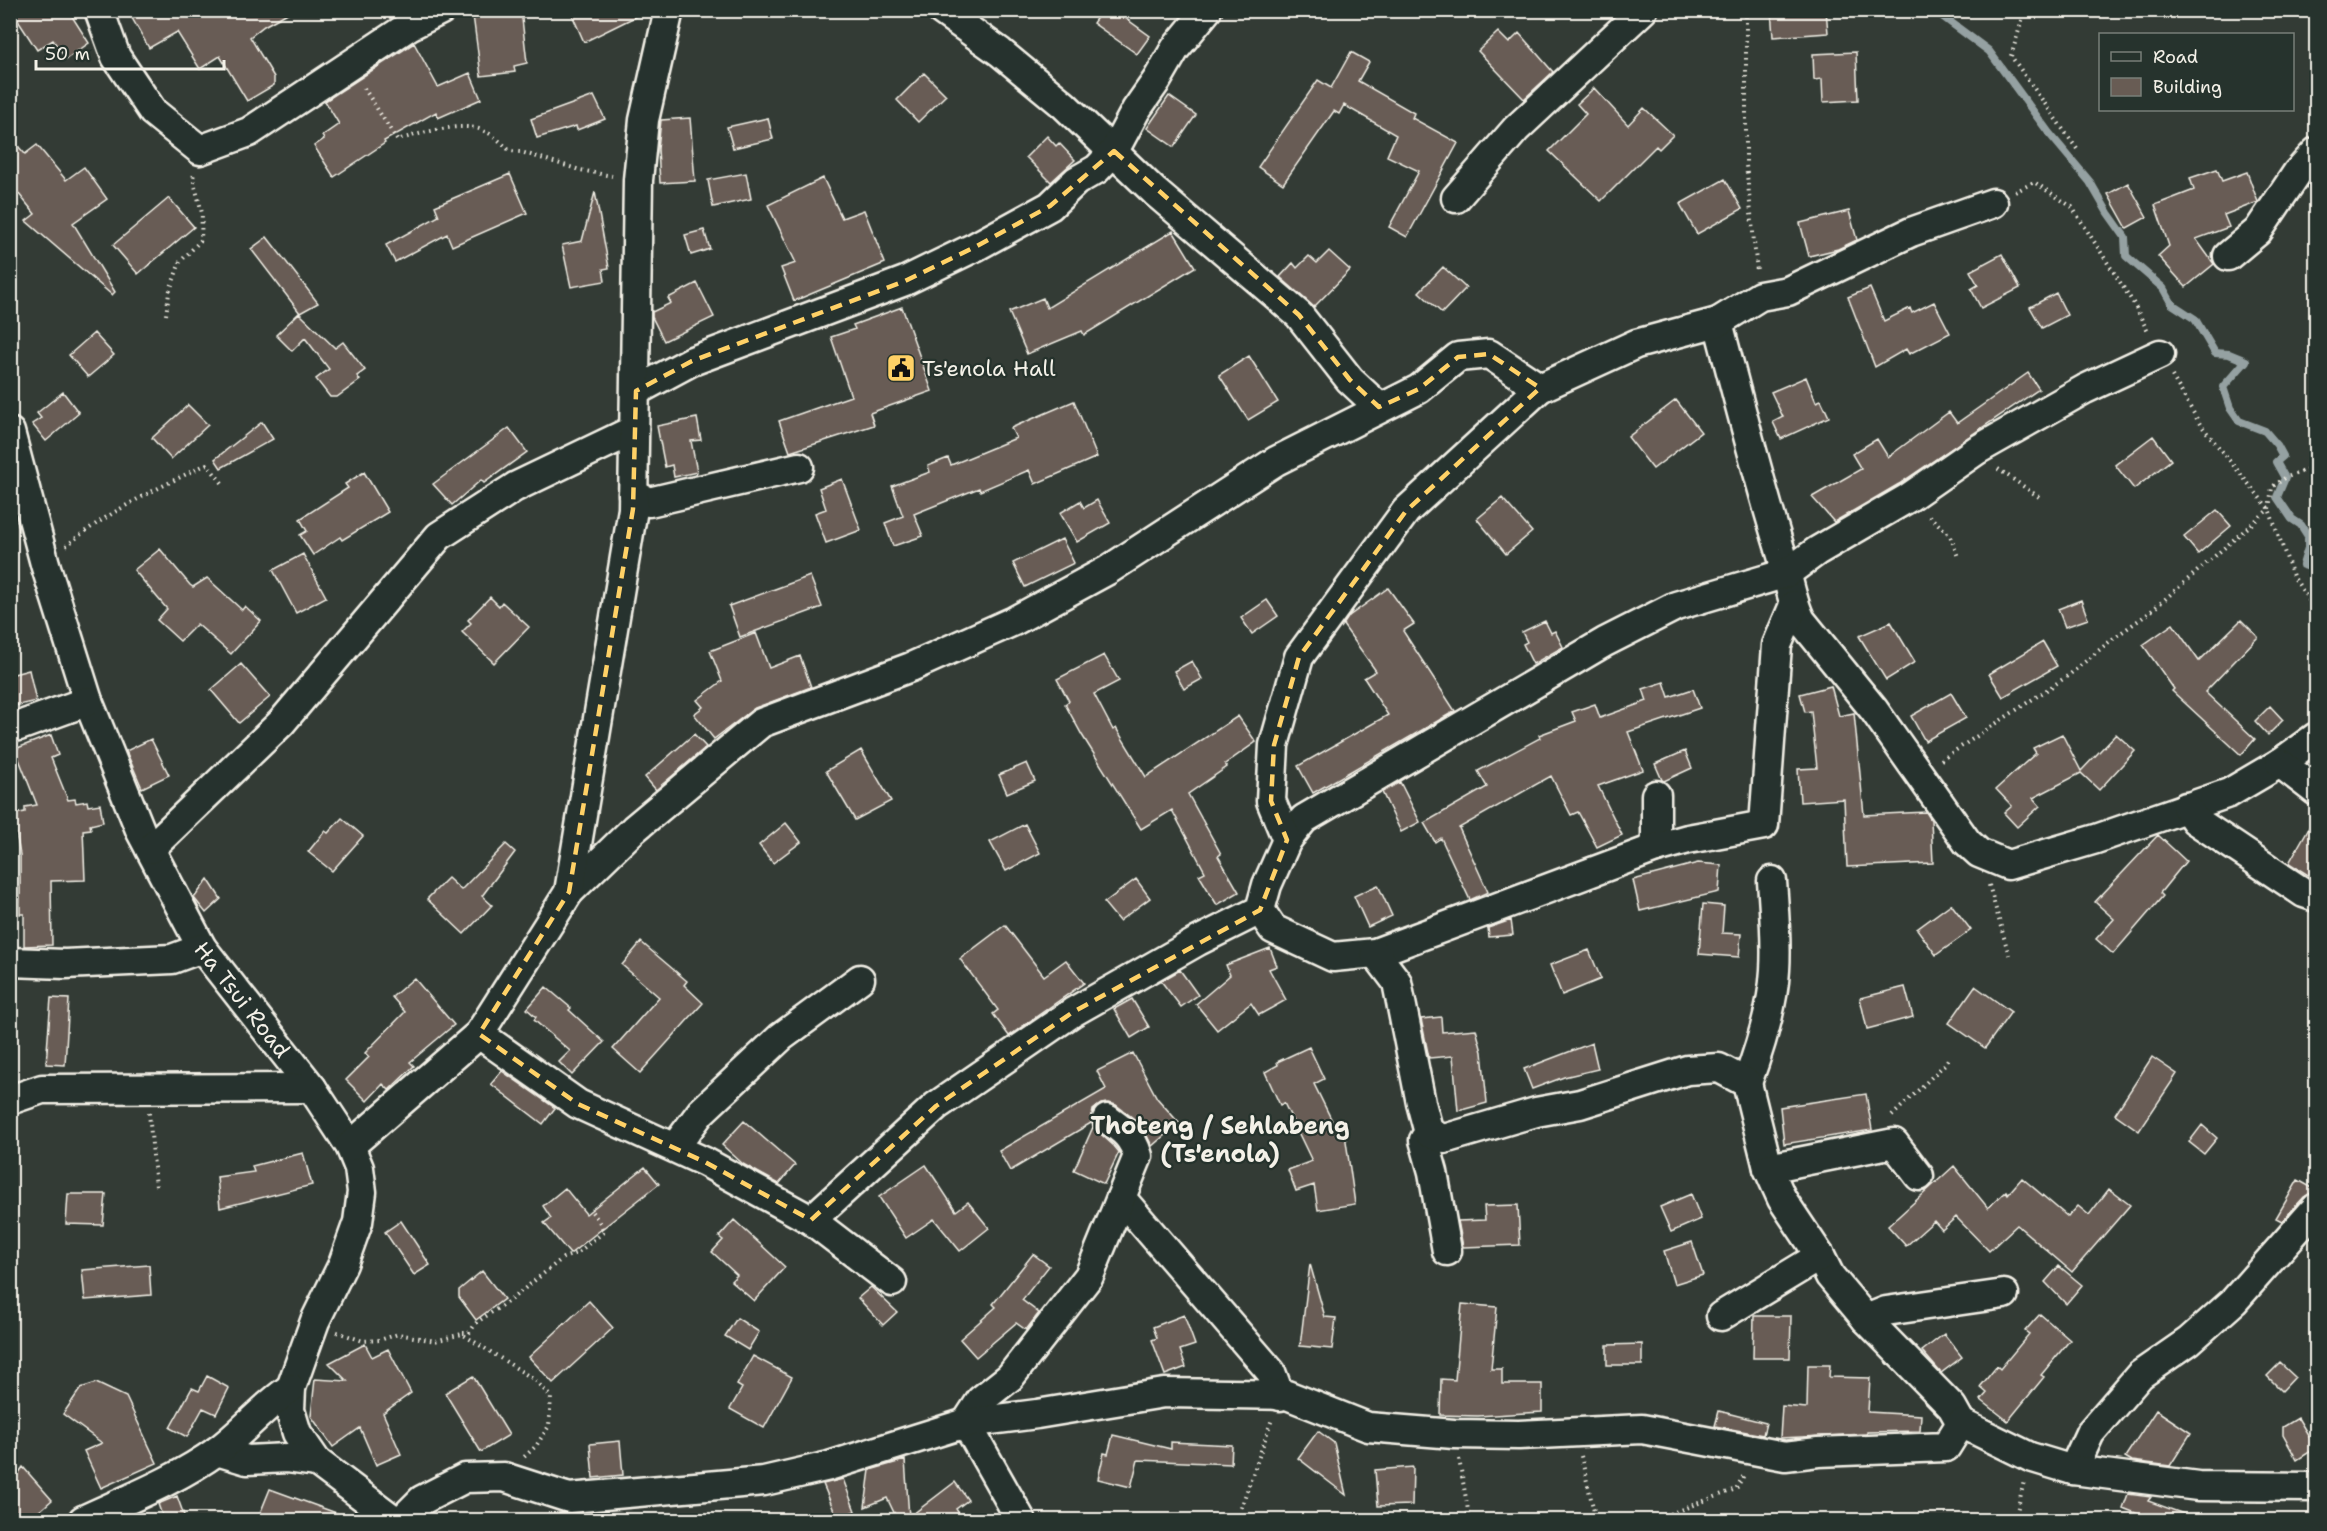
<svg xmlns="http://www.w3.org/2000/svg" width="2327" height="1531" font-family="'Shantell Sans',sans-serif">
<rect width="100%" height="100%" fill="#333b35"/>
<filter id="ink" filterUnits="userSpaceOnUse"><feTurbulence type="fractalNoise" baseFrequency=".0167" numOctaves="2"/><feDisplacementMap in="SourceGraphic" scale="12" xChannelSelector="R" yChannelSelector="G"/><feConvolveMatrix kernelMatrix="1 2 1 2 8 2 1 2 1" color-interpolation-filters="sRGB"/></filter>
<g filter="url(#ink)">
<g fill="none" stroke-linecap="round" stroke-linejoin="round">
<path stroke="#95a1a2" stroke-width="8" d="M1934,10l55,41 60,82 41,49 18,31 17,24 1,19 37,32 9,16 23,15 20,34 14,1 17,7 -23,26 7,21 9,13 26,10 12,14 6,11 -7,6 9,16 -8,19 15,22 9,6 7,11v12l-5,17 13,4"/>
</g>
<path fill="#685c54" stroke="#f4f1e8" stroke-width="1.5" d="M11,10h57l21,33 -23,16 -13,-19 -16,10z
M144,10h149l-29,16 -14,11 24,40v8l-27,16 -27,-45 -20,13 -23,-37 -28,16 -17,-30z
M511,10h10l6,53 -13,3 1,6 -34,4 -8,-61z
M570,10h79l-65,32z
M1102,10h12l36,26 -13,18 -44,-31z
M1771,10h55l2,23 -55,4z
M1498,32l11,11 10,-10 34,39 -29,27 -46,-48z
M414,43l24,44 32,-14 11,26 -43,19 -2,-6 -52,29 1,2 -51,34 -20,-31 10,-7 -2,-3 17,-12 -14,-23z
M1351,52l18,10 -11,19 56,32 -2,5 46,25 -51,94 -18,-10 30,-56 -32,-15 9,-21 -52,-30 -5,9 -5,-3 -51,73 -25,-17 60,-87 13,8z
M1856,52l2,48 -35,2 -1,-23 -8,1 -1,-26z
M924,73l22,22 -28,27 -21,-22z
M1594,88l34,37 16,-17 29,27 -14,14 -3,-3 -55,55 -52,-50 37,-37 -9,-10z
M594,96l11,23 -28,11 -1,-4 -39,12 -6,-19z
M1169,96l27,19 -22,32 -27,-19z
M690,118l5,63 -35,2 -2,-34 3,-29z
M768,118l5,21 -40,9 -6,-21z
M1047,136l9,10 3,-3 16,17 -24,22 -25,-25z
M10,137l15,17 12,-9 29,35 18,-13 23,32 -34,24 42,69 -3,3 -86,-74 9,-7 -25,-31z
M2217,169l5,12 25,-9 11,30 -34,13 5,12 -33,12 18,25 -28,23 -28,-31 11,-10 -14,-41 39,-15 -4,-12z
M746,173l5,26 -38,8 -5,-27z
M510,174l17,39 -75,33 -5,-12 -52,28 -9,-17 53,-29 -4,-10z
M823,178l19,40 22,-8 21,53 -91,38 -13,-33 15,-5 -28,-58z
M1725,179l17,30 -45,25 -17,-30z
M2128,183l19,34 -20,11 -19,-34z
M595,192l14,76 -6,1 2,12 -34,6 -9,-42 20,-4z
M169,198l25,29 -56,47 -25,-29z
M1849,211l8,29 -19,9 -29,7 -9,-33z
M704,230l6,19 -19,6 -6,-20z
M1173,231l22,36 -111,68 -2,-4 -55,23 -18,-42 34,-14 4,10z
M267,237l51,66 -18,10 -49,-64z
M1329,251l21,19 -36,37 -34,-30 13,-14 4,5 12,-12 8,7z
M2002,254l18,34 -39,20 -10,-19 7,-4 -8,-14z
M1443,267l23,21 -24,25 -23,-21z
M697,283l17,34 -50,24 -12,-24v-5l19,-9 -3,-5z
M1870,288l14,33 26,-13 2,5 22,-11 16,31 -41,21 -3,-5 -31,18 -27,-70z
M2056,293l11,22 -25,13 -12,-21z
M902,307l30,84 -62,22 4,12 -84,27 -11,-31 72,-25 -20,-59 24,-8 -2,-4z
M299,313l36,35 8,-6 22,28 -8,6 3,4 -23,17h-7l-14,-18 13,-10 -24,-31 -13,13 -16,-16z
M94,333l20,22 -26,22 -19,-22z
M1249,356l29,46 -30,18 -29,-45z
M2028,373l11,16 -140,95 -65,38 -22,-25 49,-28 -9,-15 25,-15 11,18 61,-45 8,11z
M1806,377l10,25 5,-2 8,17 -48,22 -8,-17 10,-5 -12,-25z
M63,392l16,21 -33,28 -14,-17 9,-6 -4,-5z
M1676,400l25,32 -48,37 -25,-32z
M1074,401l23,56 -62,27 -6,-14 -49,21 -1,-3 -65,26 9,22 -30,10 -8,-23 18,-7 -11,-30 38,-14 -2,-6 20,-8 3,7 65,-27 -5,-10z
M188,405l20,20 -37,34 -19,-21z
M697,418l4,22 -10,1 6,31 -23,5 -2,-12 -7,2 -8,-41z
M262,422l11,17 -52,29 -6,-9z
M509,428l18,24 -43,31 -3,-3 -29,25 -19,-21z
M2153,436l18,24 -37,29 -19,-24z
M364,472l24,40 -46,28 -2,-3 -27,18 -13,-20 7,-4 -7,-12 48,-31 -3,-4z
M842,479l19,51 -35,13 -11,-30 11,-4 -7,-21z
M1502,498l30,34 -26,22 -29,-35z
M1097,500l13,23 -33,19 -17,-29 20,-12 4,7z
M2217,510l14,16 -33,28 -14,-17z
M1062,539l12,24 -49,24 -12,-24z
M160,549l30,36 3,2 14,-9 35,32 3,-4 16,15 -30,33 -34,-30 -17,17 -23,-21 10,-11 -33,-39z
M303,554l23,43 -30,16 -23,-43z
M810,576l12,31 -82,30 -11,-31z
M1388,588l26,36 -11,7 52,80 -142,82 -15,-27 90,-51 -24,-37 12,-7 -33,-46 6,-9z
M490,597l9,9 3,-4 27,25 -35,36 -32,-31 9,-9 -3,-3z
M1267,600l11,16 -26,18 -11,-16z
M2081,600l7,19 -23,8 -7,-18z
M2241,620l17,17 -53,55 50,47 -14,16 -69,-64 2,-2 -31,-44 30,-21 26,37z
M1545,621l6,12 4,-2 8,16 -30,17 -10,-20 4,-2 -5,-10z
M1891,622l24,40 -29,18 -27,-44z
M756,633l13,35 31,-12 11,31 -56,21 -41,31 -20,-25 9,-7 -6,-7 25,-19 -12,-30z
M2043,642l14,24 -54,31 -14,-23z
M1104,655l15,26 -25,13 19,36 3,-2 30,49 92,-61 18,26 -31,22 2,3 -39,27 33,60 -3,2 21,36 -22,13 -18,-30 6,-3 -33,-62 -31,19 -59,-94 -17,-31 4,-3 -12,-22z
M1192,661l10,18 -18,10 -10,-18z
M241,664l29,33 -31,26 -28,-33z
M29,670l7,31 -26,6v-32z
M1664,682l5,15 24,-8 7,19 -72,24 15,38 -45,16 24,49 -25,12 -19,-35 -7,3 -20,-39 -92,52 29,64 -18,8 -29,-62 -6,4 -11,-19 63,-36 -9,-16 62,-33 -1,-3 37,-14 -4,-9 23,-8 5,14 47,-17 -4,-12z
M1831,686l8,30 15,-3 10,102 62,-3 5,8 2,43 -86,4 -3,-68 -44,3 -2,-33 19,-1 -6,-57 -6,1 -5,-18z
M1951,693l15,25 -41,23 -14,-25z
M2270,706l13,14 -15,15 -13,-14z
M694,734l12,13 -50,43 -11,-13z
M2062,734l19,37 35,-37 19,17 -36,39 -18,-17 -48,25 7,8 -23,21 -13,-14 8,-7 -16,-17 40,-36 -3,-5z
M51,735l7,20 -7,3 17,42 7,-1 1,4 11,-2 1,5 12,-2 3,18 -13,3 1,4 -8,1 2,50 -34,1 1,64 -28,1v-32h-4v-59l-7,-41 12,-2v-5l12,-2 -22,-56z
M151,739l18,36 -27,13 -16,-37z
M861,750l30,51 -36,19 -29,-49z
M1685,751l7,17 -28,13 -2,-1 -7,-16z
M1027,763l8,18 -28,12 -8,-18z
M1400,782l20,40 -19,10 -19,-40z
M2316,815v65l-27,-17z
M342,818l21,18 -31,35 -24,-19 17,-21 3,2z
M786,823l15,19 -28,21 -14,-18z
M1025,824l15,29 -34,18 -16,-29z
M2158,835l28,26 -26,32 3,3 -50,58 -17,-15 18,-20 -19,-17z
M506,844l9,8 -33,44 10,9 -28,29 -37,-35 21,-21 13,12z
M1698,863l23,2 -2,27 -79,19 -7,-31z
M208,879l13,20 -15,14 -12,-15z
M1136,879l14,19 -31,23 -15,-18z
M1378,885l14,31 -24,11 -14,-31z
M1703,904l21,2 -2,27 19,1 -2,23 -40,-3z
M1951,904l20,26 -35,25 -19,-26z
M1511,920l2,15 -24,2 -1,-9z
M1005,925l39,51 22,-16 18,23 -75,53 -16,-22 5,-4 -38,-51z
M641,942l46,39 -3,4 19,18 -63,70 -27,-24 46,-52 -37,-32z
M1270,948l7,18 -8,3 17,31 -27,15 -8,-12 -34,27 -21,-26 34,-29 -4,-10z
M1589,950l12,29 -39,16 -12,-30z
M1180,970l18,25 -17,12 -20,-26z
M414,978l40,47 -44,37 4,4 -25,24 -6,-6 -16,17 -21,-21 23,-23 -4,-4 40,-41 -13,-15z
M1975,986l36,26 -26,36 -36,-25z
M546,987l25,21 -2,2 35,32 -32,33 -13,-13 11,-11 -36,-31 2,-3 -9,-8z
M1905,987l8,30 -46,12 -7,-31z
M51,998l18,1 -4,66 -19,-1z
M1132,999l17,28 -18,11 -17,-29z
M1441,1017l1,15 34,-3 6,23 5,51 -29,8 -5,-55 -24,2 -8,-39z
M1592,1043l6,26 -34,8 -32,12 -8,-20z
M1309,1047l15,32 -10,5 26,53 5,-3 10,70 -37,6 -4,-25 -18,6 -8,-21 24,-9 -28,-58 -4,2 -15,-33 13,-7 -1,-3z
M1133,1053l24,45 22,25 -27,23 -8,-16 -11,-12 -17,-13 -7,-2 -8,1 -8,6 -2,13 -81,48 -11,-20 107,-62 -9,-18z
M2152,1057l25,17 -38,57 -24,-17z
M502,1071l53,37 -12,16 -52,-40z
M1866,1094l6,36 -88,14 -4,-37z
M744,1121l51,44 -16,19 -36,-20 -21,-19z
M2202,1125l15,13 -13,16 -15,-12z
M1093,1127l21,19 5,6 -15,32 -30,-14z
M303,1153l9,32 -92,23 -3,-31 37,-5 -2,-6z
M926,1165l30,46 12,-9 21,26 -29,23 -26,-32 -28,19 -27,-41z
M1954,1166l34,42 18,-17 2,3 14,-16 46,39 10,-11 11,9 20,-26 21,16 -58,67 -55,-47 -28,26 -33,-34 -14,13 -8,-9 -28,25 -18,-20z
M645,1167l14,17 -89,70 -26,-31 7,-5 -8,-12 22,-18 21,26z
M2298,1180l18,10 -12,7 -22,24 -6,-3z
M68,1194h38l-3,31 -37,-1z
M1691,1194l10,25 -30,13 -11,-25z
M1518,1205l2,40 -57,2 -5,-26 27,-1 -1,-14z
M734,1220l51,47 -31,34 -23,-20 6,-6 -25,-23 11,-12 -4,-3z
M401,1221l29,44 -16,10 -29,-43z
M1692,1242l11,33 -29,9 -10,-33z
M1033,1254l16,12 -27,34 17,13 -13,17 -10,-7 -40,34 -16,-18 36,-32 -3,-3z
M1310,1264l15,53 11,1 -4,31 -32,-3z
M149,1265l2,30 -66,5 -3,-30z
M2059,1266l23,19 -16,19 -21,-22z
M482,1271l22,28 -28,21 -17,-23v-7z
M871,1287l26,25 -14,13 -25,-27z
M589,1301l24,27 -60,55 -24,-26z
M1462,1304l35,3 -6,62h11v15h40v28l-64,4 -38,-1 1,-36 14,1z
M2040,1314l30,26 -29,35 3,2 -36,44 -27,-21 6,-7 -7,-6 17,-21 3,3 29,-35 -4,-3z
M1184,1315l11,30 -15,5 6,17 -21,8 -13,-35 5,-2 -4,-11z
M1754,1316h37l-1,42h-37z
M737,1318l22,14 -11,18 -23,-14z
M1944,1334l18,23 -21,16 -19,-22z
M365,1344l7,13 16,-8 23,44 -28,20 18,41 -25,11 -16,-37 -27,19 -22,-31 4,-37 32,2 -18,-18z
M1642,1344v21h-35v-20z
M753,1356l39,21 -28,51 -34,-19 12,-21 -5,-3z
M2280,1363l15,14 -13,14 -15,-15z
M1808,1365h22l-1,12 41,1 -2,34 53,3 -1,16 -53,1v2l-87,4 2,-32 25,2z
M207,1376l22,12 -13,26 -13,-6 -16,29 -17,-9 22,-40 7,3z
M473,1376l36,59 -28,17 -36,-59z
M96,1383l30,14 31,66 -56,25 -17,-37 18,-8 -39,-29 18,-26z
M2156,1410l35,23 -21,33 -38,-5 -7,-4z
M1719,1411l47,12 -3,12 -48,-9z
M2298,1418l18,30 -19,12 -14,-25v-8z
M1318,1431l16,12 12,52 -48,-37z
M1113,1435l58,14v-7l61,3 -1,19 -93,-4 -7,27 -33,-8 6,-26 4,1z
M620,1441l3,34 -30,3 -3,-34z
M905,1460l4,57 46,-35 13,18 -12,9 8,12h-66l-11,-23 -22,9 5,-37z
M23,1467l29,33 -24,21h-18v-36z
M1413,1467l-1,38 -34,1 -3,-36z
M843,1479l12,32 -18,7 -14,-34z
M270,1489l80,29 -1,3h-92z
M2128,1494l23,3 -3,4 47,17v3h-60l3,-7 -15,-6z
M177,1496l9,25h-22l-6,-17z"/>
<g fill="none" stroke-linecap="round" stroke-linejoin="round">
<g stroke="#f4f1e8" stroke-width="33">
<g id="minor">
<path d="M99,10l17,47 37,55 47,38 49,-18 160,-106 32,-16"/>
<path d="M941,10l59,42 64,53 91,87 144,123 51,65 29,27"/>
<path d="M1456,198l60,-69 127,-119"/>
<path d="M2228,256l30,-25 39,-58 19,-21"/>
<path d="M1718,322c20,76 39,152 62,227 8,24 10,49 21,71l73,90 93,132 12,11 29,12 88,-26 133,-46 51,-30 36,-26"/>
<path d="M636,391l56,-30 213,-80 70,-34 75,-41 26,-25 21,-12 17,-18 22,-41 21,-30 18,-31 32,-39"/>
<path id="s1" d="M10,432l35,132 43,137 53,131 61,116 110,140 38,58 9,22 3,24 -4,30 -15,42 -28,57 -13,36 -11,31 -1,22 7,23 20,29 77,58"/>
<path d="M633,494l16,8 150,-35"/>
<path d="M10,727l9,-1 69,-25"/>
<path d="M2280,763l36,28"/>
<path d="M2186,807l9,13 109,73 12,4"/>
<path d="M1287,840l17,-21 301,-177 71,-36 111,-33 30,-22 91,-53 69,-48 108,-61 75,-35"/>
<path d="M1656,848v-53"/>
<path d="M150,849l131,-126 158,-187 76,-49 119,-57"/>
<path d="M569,892l65,-63 127,-106 150,-56 103,-46 94,-51 168,-109 143,-72 39,-32 31,-3 51,34"/>
<path d="M1260,910l13,19 60,28 42,-4 281,-105 32,-9 76,-14 13,-180 17,-40"/>
<path d="M1375,953l22,29 24,121 8,30 -5,7 9,32 14,79"/>
<path d="M10,962l55,2 107,-5 30,-11"/>
<path d="M479,1034l99,70 127,58 106,58 125,-114 137,-94 125,-71 62,-31 7,-25 20,-45 -16,-39 3,-56 25,-88 107,-146 134,-123 96,-44 82,-22 42,-26 28,-5 123,-59 82,-29"/>
<path d="M1747,1083c13,-35 26,-75 28,-113 2,-30 -1,-59 -3,-89"/>
<path d="M10,1100l32,-11 270,-1"/>
<path d="M1429,1133l15,6 92,-27 44,-8 107,-34 32,-2 28,15 21,85 14,31 38,57 10,20 36,43 86,88 9,16"/>
<path d="M350,1146l129,-112 90,-142 64,-383 5,-329 6,-60 25,-110"/>
<path d="M675,1147l26,-35 80,-75 79,-58"/>
<path d="M1768,1168l126,-25 25,33"/>
<path d="M1121,1198l150,174 9,24"/>
<path d="M811,1220l81,62"/>
<path d="M1721,1316l99,-60"/>
<path d="M1866,1319l20,-8 118,-17"/>
<path d="M966,1423l15,-23 29,-23 79,-101 49,-120c-6,-20 -14,-25 -31,-37"/>
<path d="M966,1423l55,97"/>
<path d="M217,1451l30,9 40,-2 30,4"/>
<path d="M2073,1470l17,-37 50,-58 49,-34 45,-40 82,-93"/>
<path d="M83,1520c45,-21 94,-40 134,-69 26,-19 47,-45 74,-63"/>
<path d="M402,1520l20,-20 43,-22 39,-1 65,21 195,-17 65,-15 137,-43 71,-9 127,-21 123,2 81,32 86,7 65,1 123,-6 143,27 33,-4 128,-5 15,-24 69,34 43,13 125,16 118,1"/>
</g>
</g>
<path stroke="#f4f1e8" stroke-width="4" stroke-dasharray="1.5 4.5" stroke-linecap="butt" d="M1746,10v155l11,106
M2028,10l-4,4 -13,42 66,93
M364,88l33,52c22,-6 66,-20 87,-9 10,4 18,12 26,20l11,1 59,18 32,6
M2015,192l19,-10 38,25 62,97 14,28
M166,315l3,-22 11,-31 21,-22 1,-27 -9,-35 1,-4
M2172,376l28,48 69,85 24,67 23,35
M1998,469l41,28
M1929,516l21,19 8,22
M66,546c43,-35 92,-58 141,-82l16,20
M1941,760l128,-85 46,-38 34,-24 120,-104 3,-22 13,-9 31,-12
M1989,885l20,70
M149,1113l7,74
M1892,1116l53,-52 5,-8
M337,1332l26,9 17,-1 18,-6 37,7 27,-7 73,46 16,17 -2,29 -13,20 -12,11
M463,1333h6l8,-11 32,-21 54,-43 14,-5 27,-21 -5,-11 -7,-9
M1581,1456l15,64
M1459,1459l9,51 -1,10
M1241,1508l31,-89
M1617,1520l4,-2 35,1 80,-30 8,-14
M2015,1520l9,-39"/>
<use href="#minor" stroke="#26332d" stroke-width="28"/>
</g>
</g>
<path fill="none" stroke="#ffd166" stroke-width="4.5" stroke-dasharray="12 8" stroke-linejoin="round" d="M1114,151l185,164 51,65 29,27 40,-18 39,-32 31,-3 51,34 -134,123 -107,146 -25,88 -3,56 16,39 -27,70 -187,102 -137,94 -125,114 -106,-58 -127,-58 -99,-70 90,-142 64,-383 3,-118 56,-30 213,-80 70,-34 75,-41z"/>
<defs>
<g id="civic-square" transform="scale(1.5)"><rect x="-9" y="-9" width="18" height="18" rx="4" fill="#ffd166" stroke="#26332d"/><path d="M-.6-6.5H3V-4.5H.6V-3L4-1V1h2V6H-6V1h2V-1L-.6-3ZM-1.2 2.5V6h2.4V2.5Z" fill="#111"/></g>
</defs>
<g fill-rule="evenodd">
<use href="#civic-square" x="901" y="368"/>
</g>
<g text-anchor="middle" stroke-width="4.5" stroke-linejoin="round" paint-order="stroke">
<g font-size="22" fill="#f4f1e8" stroke="#26332d" text-anchor="start">
<text x="922" y="376">Ts'enola Hall</text>
</g>
<g font-size="22" fill="#f4f1e8" stroke="#26332d">
<text dy="8" stroke="none"><textPath href="#s1" startOffset="618">Ha Tsui Road</textPath></text>
</g>
<g font-size="24" font-weight="bold" fill="#f4f1e8" stroke="#26332d">
<text x="1220" y="1134">Thoteng / Sehlabeng<tspan x="1220" dy="28">(Ts'enola)</tspan></text>
</g>
</g>
<rect width="2327" height="1531" fill="none" stroke="#26332d" stroke-width="36"/>
<rect x="18" y="18" width="2291" height="1495" fill="none" stroke="#f4f1e8" stroke-width="2" filter="url(#ink)"/>
<rect x="2099" y="33" width="195" height="78" fill="#26332d" stroke="#787f78" stroke-width="1.5"/>
<rect x="2111" y="52" width="30" height="9" fill="#26332d" stroke="#787f78" stroke-width="1.5"/>
<text x="2153" y="63" font-size="18" fill="#f4f1e8">Road</text>
<rect x="2111" y="78" width="30" height="18" fill="#685c54" stroke="#787f78" stroke-width="1.5"/>
<text x="2153" y="93" font-size="18" fill="#f4f1e8">Building</text>
<path d="M36 60v9h188v-9" fill="none" stroke="#f4f1e8" stroke-width="3"/>
<text x="45" y="60" font-size="18" fill="#f4f1e8" stroke="#26332d" stroke-width="4.5" paint-order="stroke">50 m</text>
</svg>
